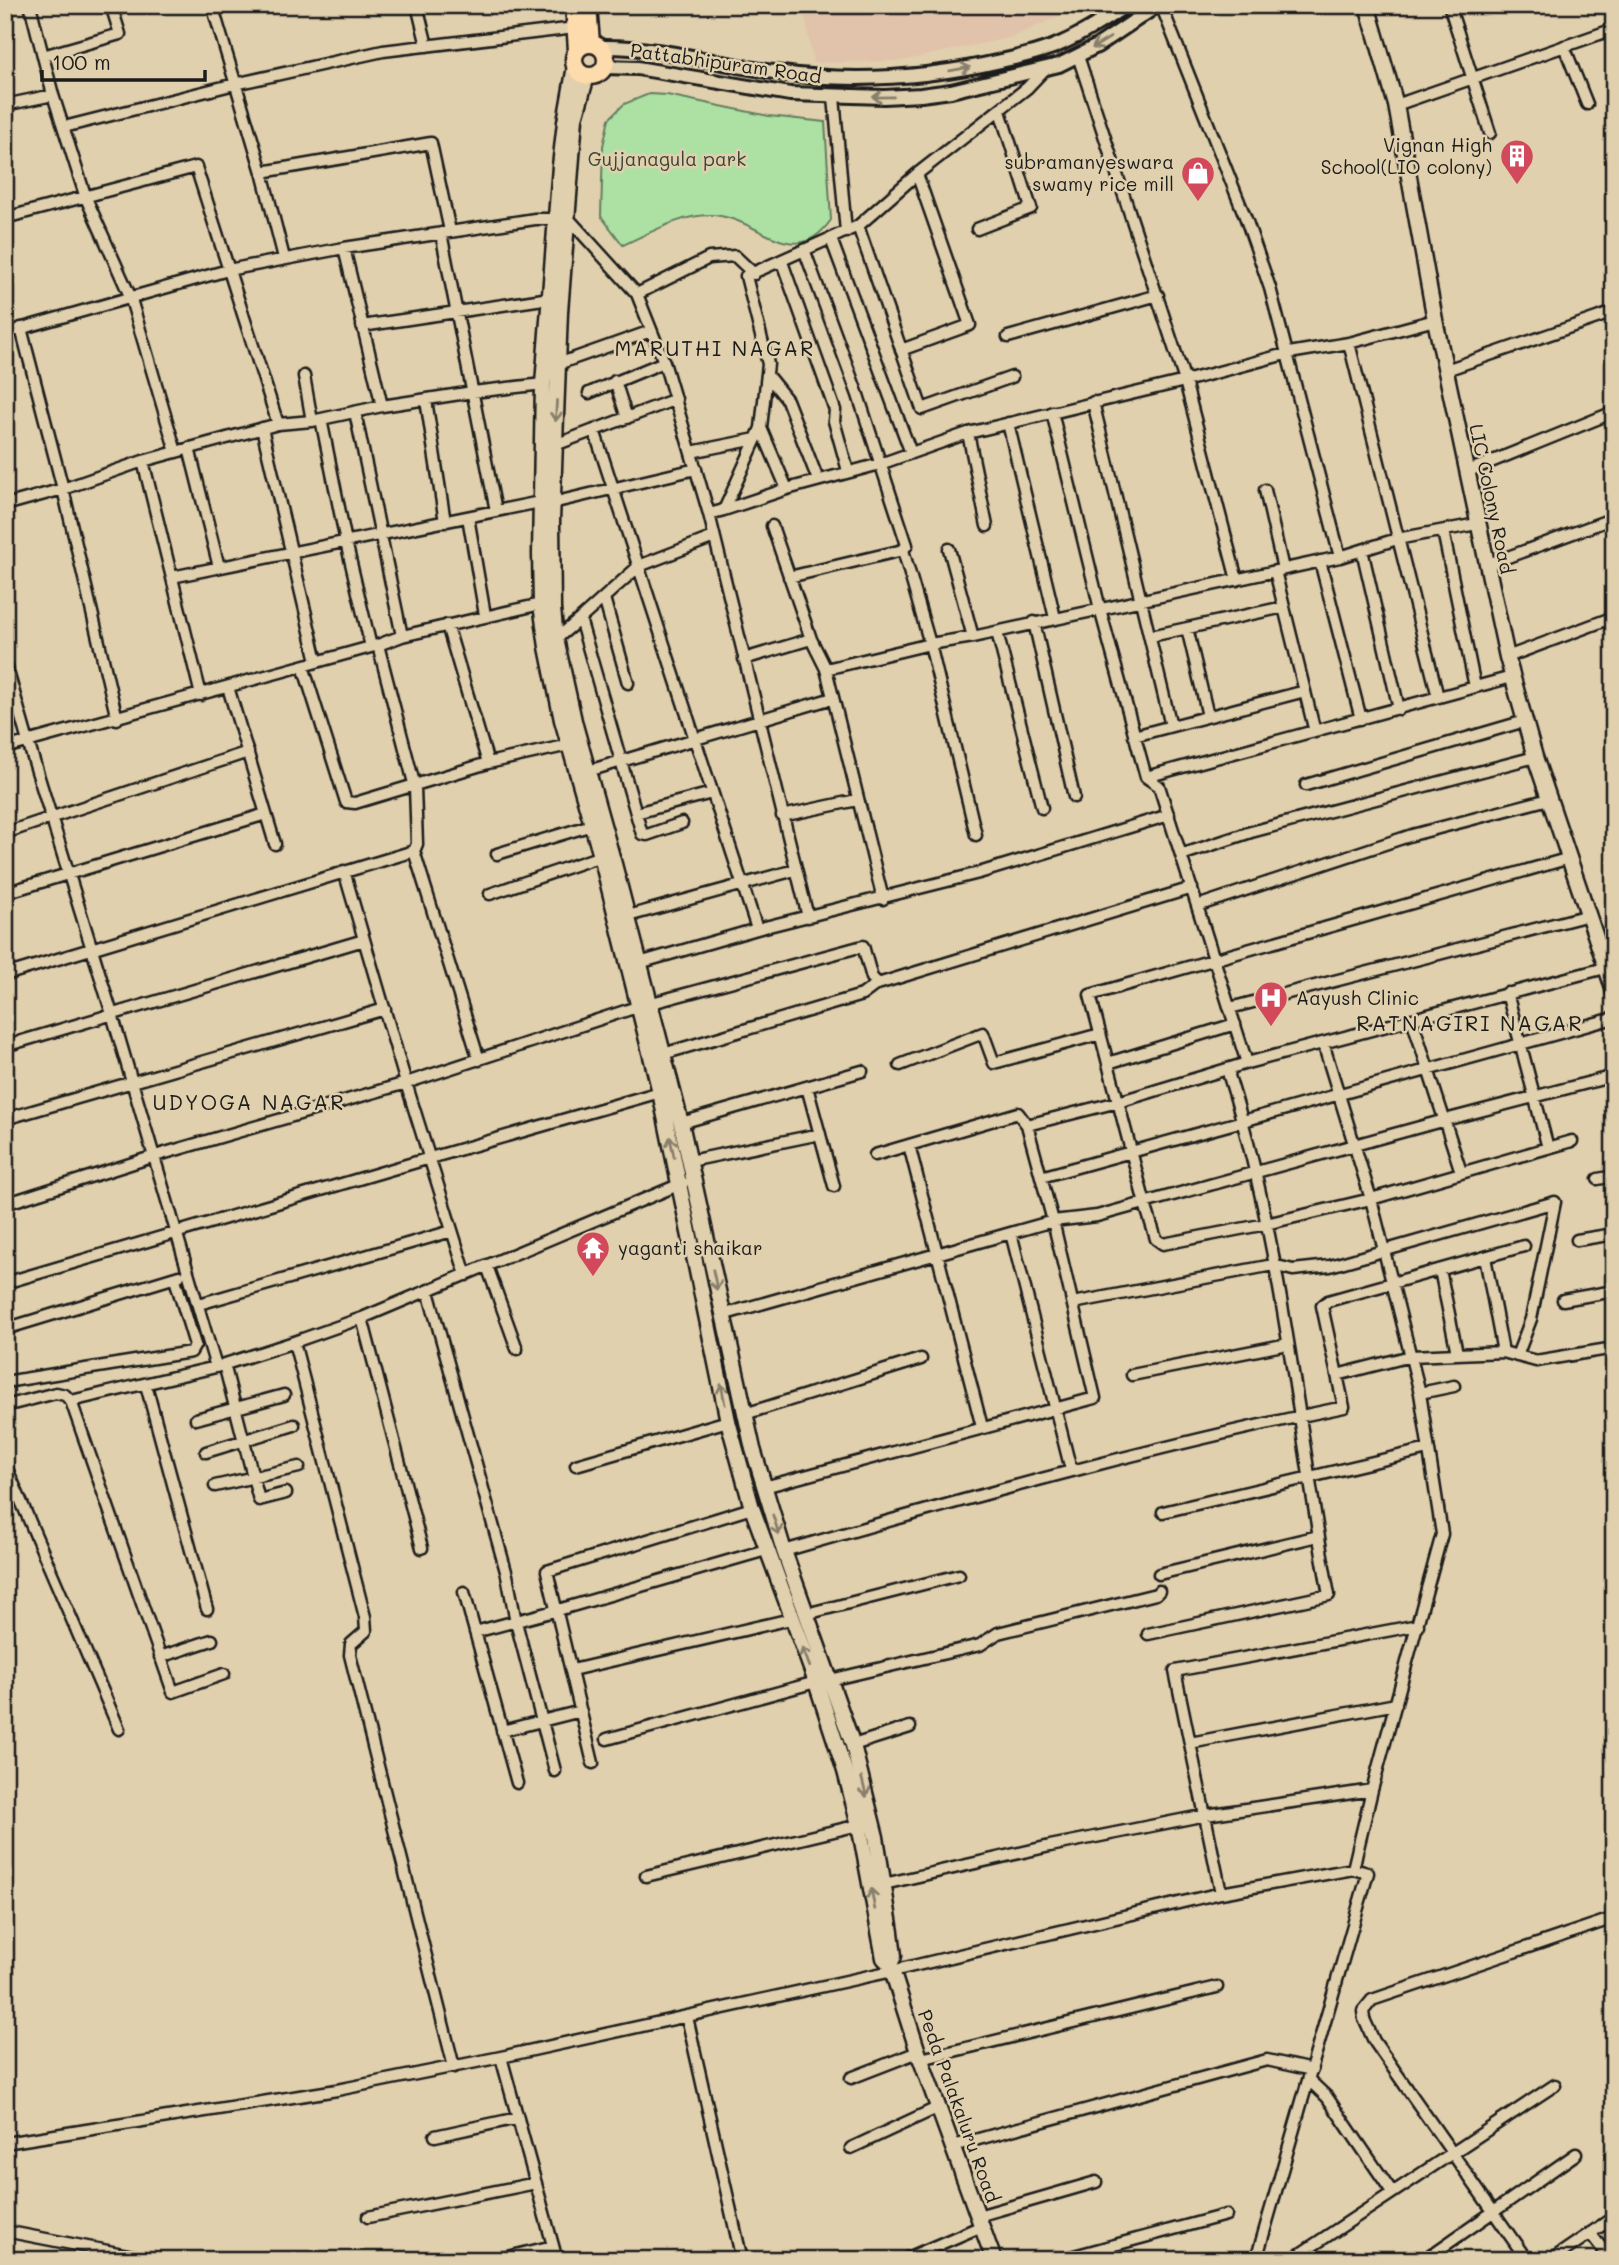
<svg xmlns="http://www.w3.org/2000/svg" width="1619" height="2265" font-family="Mali,sans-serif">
<rect width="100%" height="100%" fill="#e1d0ad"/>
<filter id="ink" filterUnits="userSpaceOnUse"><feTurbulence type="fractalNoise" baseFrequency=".0143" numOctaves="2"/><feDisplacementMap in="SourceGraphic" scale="14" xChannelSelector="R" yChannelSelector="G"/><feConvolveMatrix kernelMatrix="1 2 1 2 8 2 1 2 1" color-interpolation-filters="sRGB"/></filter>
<g filter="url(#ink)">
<path fill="#e1c3ab" d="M803,5h281l-71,32 -111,24 -89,2z"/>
<path fill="#ace1a3" stroke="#647e60" stroke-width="2" d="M649,94l18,1 102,21 56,6 6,98c-38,54 -74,-5 -121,-5 -30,0 -60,18 -87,30l-22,-29 2,-70 6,-27 15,-15z"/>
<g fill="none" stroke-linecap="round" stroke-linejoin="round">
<g stroke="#1c1c1c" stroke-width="15">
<path id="minor" d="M30,5l23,90 33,103 44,98 46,156
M212,5l50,167 22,86
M417,5l10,41
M1161,5l85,214 24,69 70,269
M1449,5l41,128
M1564,46l23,58
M43,56l77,-22 -9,-29
M1078,56l107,325 52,199
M834,97l12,135
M5,105l48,-10
M1396,105l218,-76
M64,127l171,-43 148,-33 192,-23
M262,172l169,-29 19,88
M5,218l191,-51 82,257
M858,226l64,183 90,-32
M977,229l54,-21 -31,-97
M441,233l55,278
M831,239l80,214
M344,248l38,158
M805,252l53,143 49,150 -4,5 27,94 46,191
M782,262l53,148 -1,11 14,50
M637,294l72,-36 26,-2 19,18
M362,326l188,-28
M21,328l42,161 54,230
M5,333l223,-63 116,-22 191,-29h34l68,75 27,68 45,152 99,403
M1008,337l150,-42
M1349,343l89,354
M901,350l69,-25 -53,-151
M558,364l93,-33
M1446,370l168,-58
M767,375l20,25 31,80
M304,376l8,45
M615,381l12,37
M589,393l75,-31
M426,400l19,122
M1093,402l78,324
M355,412l47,224
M1052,412l48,197 46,168 13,9 88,277
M321,419l25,123 25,105
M1008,423l47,195
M262,428l55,233
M761,428l26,61
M594,430l163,499
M968,433l19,93
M555,445l121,-46
M189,448l30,119
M691,452l65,-13
M143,461l58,234
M1466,472l148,-60
M1265,490l18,79
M552,503l144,-34
M5,505l58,-16 80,-28 135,-37 34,-3 70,-15 91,-14 70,-8
M724,510l63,-21 93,-25 88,-31 217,-52 104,-28 60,-10 86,-23
M709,514l15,-4 37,-82 7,-64 -22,-88 112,-50 59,-52 110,-86 18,-19
M468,517l17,98
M772,526l39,113 15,30 57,230
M1443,531l32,156
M949,549l24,88
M1362,550l37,159
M1320,561l41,158
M1486,565l128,-47
M1275,571l40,161
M172,577l368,-75
M789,577l114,-27
M604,598l24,85
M580,619l62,215 5,1 35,-12
M1034,622l40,175
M1187,628l21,88
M997,632l45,176
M1151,636l133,-29
M551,640l5,-1 24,-20 59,-53 75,-29
M1507,657l107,-40
M744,659l67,-20
M5,661l23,81 84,272 104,353
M303,666l43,136 9,1 133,-40 -41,-138
M826,669l104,-25 43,-7 367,-80 57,-18 80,-15
M228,687l47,157
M1134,736l171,-45
M5,748l373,-103 24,-9 139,-32
M488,763l81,-18
M588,771l245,-73
M1146,777l366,-100
M1306,785l219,-64
M636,813l76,-20
M782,816l75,-16
M5,833l243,-81
M414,851l65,209
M497,854l95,-29
M1181,855l70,-23 284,-75
M1570,858l-480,137 55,209 11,35 7,5 103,-20 105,-25 201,-58
M344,871l62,212 60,192
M5,893l261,-79
M490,894l111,-38
M1197,906l215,-71 137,-36
M628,916l167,-46
M639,963l118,-34 222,-56 190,-58
M5,975l409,-124 3,-7 -2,-57 -37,-142
M1507,993l41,155
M1230,1008l359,-93
M1412,1019l49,153
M5,1046l359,-106
M663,1054l199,-59 16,-12
M1108,1063l127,-39
M900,1065l83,-32 11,30 106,-29
M807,1087l27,99
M5,1119l380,-110
M681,1123l181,-52
M1027,1125l91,-23 129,-39 358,-95
M909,1145l73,282
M690,1161l130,-27
M1041,1177l573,-159
M1598,1179l16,-3
M5,1204l150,-48 251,-73 231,-76 226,-61 9,32 6,5h3l311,-95
M1011,1233l60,237
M1577,1240l37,-6
M1485,1257l18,95
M487,1266l30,83
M1440,1270l17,83
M5,1283l425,-125 230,-66
M428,1291l79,284 9,47 39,149
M1563,1300l51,-9
M1073,1303l200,-38 20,5 37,-4 225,-64 -24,117 -14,37
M199,1304l253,-73
M722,1315l331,-94 44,-5 348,-96 169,-44
M362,1318l60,230
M5,1329l174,-53
M294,1342l71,275 1,14 -15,13 -1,11 104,412
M224,1364l35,136 27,-7
M1132,1375l156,-31
M1337,1375l74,-19 92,-4 33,9 78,-13
M5,1382l186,-30 4,-7 -20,-66
M146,1385l61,224
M1420,1393l34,-7
M71,1401l102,291 51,-18
M5,1406l51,-13 9,2 6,6 145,-34 78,-25 68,-24 321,-135
M745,1414l176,-55
M196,1419l88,-24
M206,1452l88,-27
M5,1464l114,265
M576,1465l152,-44
M215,1486l84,-19
M764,1487l331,-89 -42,-177 -26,-96 -9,-12 -143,42
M1163,1512l265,-63
M784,1551c186,-54 371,-105 560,-144l-22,-101 6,-5 196,-55
M1159,1574l159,-38
M464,1592l53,191
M806,1614l153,-39
M475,1632l83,-22 208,-60
M1148,1634l181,-39c-32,-173 -47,-351 -100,-519l1,-7
M160,1657l52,-17
M572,1670l219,-51
M830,1680l150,-35 18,-12 158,-39 3,-3
M502,1731l79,-20
M607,1739l209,-57
M1190,1743l206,-39
M853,1745l57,-18
M593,1763l-46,-192 205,-63
M646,1876l213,-51
M884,1884l166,-38 156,-31 166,-25
M1221,1893l-46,-222 243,-46
M687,2017l55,243
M501,2057l56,203
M921,2059l296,-72
M851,2078l67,-26
M1310,2081l17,16 65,95
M435,2136l83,-18
M5,2143l332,-53 164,-33 391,-86 329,-78 132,-24
M953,2146l314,-86 45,10
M851,2148l88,-41
M978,2216l118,-34
M368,2217l168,-34
M5,2231l149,29
M1590,2233l21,27
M496,2260l57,-14
M903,2260l79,-34
M1059,2260l167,-45
M1256,2260l112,-387 -15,-4 19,-79 70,-256 -22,-141 -49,-194 -48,-156
M1291,2260l264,-175
M1424,2260l152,-106
M1527,2260l-153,-219 -10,-22 -1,-8 9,-11 242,-82
M1551,2260l63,-43"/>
</g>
<g stroke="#1c1c1c" stroke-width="18">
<path id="tertiary" d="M601,47c59,-1 115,17 173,25 76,11 153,6 227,-11 21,-5 42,-9 61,-18 22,-10 44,-24 64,-38
M605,67l32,1 153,26 94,3 37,-2 30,-4 108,-26 38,-19 61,-41"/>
</g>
<g stroke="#1c1c1c" stroke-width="19">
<path id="secondary" d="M1367,5l29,100 39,215 72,337 28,100 79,234
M575,66l-10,56 -5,44 -17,218 -3,170 1,50 6,43 15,73 39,136 59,236 68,329 24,87 64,174 29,89 14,54 25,133 6,6 28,88 76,208
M587,76l-12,42 -15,194 -8,209 1,88 3,30 19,86 39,139 67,259 72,326 31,102 69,194 23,92 15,95 3,24 -4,8"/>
</g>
<g stroke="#1c1c1c" stroke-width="21">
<path id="primary" d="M574,5l3,45
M588,5l3,38
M574 60a16 16 0 1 1 32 0a16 16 0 1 1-32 0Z"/>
</g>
<use href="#minor" stroke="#e1d0ad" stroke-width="10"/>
<use href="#tertiary" stroke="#e1d0ad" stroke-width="12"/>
<use href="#secondary" stroke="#e1d0ad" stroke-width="14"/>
<use href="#primary" stroke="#fedbac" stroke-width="16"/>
</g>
<defs><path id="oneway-shaft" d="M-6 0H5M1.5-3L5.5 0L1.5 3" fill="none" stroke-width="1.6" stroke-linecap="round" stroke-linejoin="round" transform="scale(1.75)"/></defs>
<g stroke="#887f6c">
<use href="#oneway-shaft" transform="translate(1101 43) rotate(149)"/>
<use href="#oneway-shaft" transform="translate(960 69) rotate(-10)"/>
<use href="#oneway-shaft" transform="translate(883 97) rotate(179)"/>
<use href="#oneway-shaft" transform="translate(556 411) rotate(93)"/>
<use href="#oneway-shaft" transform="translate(672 1147) rotate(-102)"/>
<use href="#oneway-shaft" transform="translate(715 1280) rotate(78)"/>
<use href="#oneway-shaft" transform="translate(723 1394) rotate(-101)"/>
<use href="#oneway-shaft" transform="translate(776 1525) rotate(72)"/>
<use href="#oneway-shaft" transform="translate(806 1657) rotate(-111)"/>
<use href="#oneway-shaft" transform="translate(864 1787) rotate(76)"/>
<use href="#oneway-shaft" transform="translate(873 1899) rotate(-100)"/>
</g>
</g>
<defs>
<g id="building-pin" transform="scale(1.75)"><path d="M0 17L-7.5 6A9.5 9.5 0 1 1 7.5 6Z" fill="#d1495b" stroke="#e1d0ad"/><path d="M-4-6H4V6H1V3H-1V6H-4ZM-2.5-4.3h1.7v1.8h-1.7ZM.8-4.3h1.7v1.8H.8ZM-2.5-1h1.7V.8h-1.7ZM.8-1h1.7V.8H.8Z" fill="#fff"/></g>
<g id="shop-pin" transform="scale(1.75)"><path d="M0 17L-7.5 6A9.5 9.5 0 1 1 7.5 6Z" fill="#d1495b" stroke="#e1d0ad"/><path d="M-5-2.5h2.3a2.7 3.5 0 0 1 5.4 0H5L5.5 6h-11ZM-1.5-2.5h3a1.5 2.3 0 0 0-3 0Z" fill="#fff"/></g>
<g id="hospital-pin" transform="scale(1.75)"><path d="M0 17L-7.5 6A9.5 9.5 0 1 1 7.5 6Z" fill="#d1495b" stroke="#e1d0ad"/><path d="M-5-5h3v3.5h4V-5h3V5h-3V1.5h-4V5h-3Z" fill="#fff"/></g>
<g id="temple-pin" transform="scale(1.75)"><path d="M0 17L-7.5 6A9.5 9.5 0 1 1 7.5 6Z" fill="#d1495b" stroke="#e1d0ad"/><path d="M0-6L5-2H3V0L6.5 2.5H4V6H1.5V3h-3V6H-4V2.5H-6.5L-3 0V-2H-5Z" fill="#fff"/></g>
</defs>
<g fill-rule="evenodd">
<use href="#building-pin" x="1517" y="156"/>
<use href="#shop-pin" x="1198" y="173"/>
<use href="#hospital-pin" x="1271" y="998"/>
<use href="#temple-pin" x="593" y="1248"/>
</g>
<g text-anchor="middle" stroke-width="5" stroke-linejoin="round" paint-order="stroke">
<g font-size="19" fill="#1c1c1c" stroke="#e1d0ad">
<text transform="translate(726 63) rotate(8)" y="7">Pattabhipuram Road</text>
<text transform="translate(1492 499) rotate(78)" y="7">LIC Colony Road</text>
<text transform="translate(959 2106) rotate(70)" y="7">Peda Palakaluru Road</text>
</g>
<g font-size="19" fill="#1c1c1c" stroke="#e1d0ad" text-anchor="end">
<text x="1492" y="152">Vignan High<tspan x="1492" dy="22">School(LIO colony)</tspan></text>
<text x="1174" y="169">subramanyeswara<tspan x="1174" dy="22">swamy rice mill</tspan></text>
<text x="1296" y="1005" text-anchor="start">Aayush Clinic</text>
<text x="618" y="1255" text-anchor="start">yaganti shaikar</text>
</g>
<g font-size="19" fill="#394337" stroke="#e1d0ad">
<text x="667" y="166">Gujjanagula park</text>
</g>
<g font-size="21" letter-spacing="2" fill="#1c1c1c" stroke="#e1d0ad">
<text x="715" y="356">MARUTHI NAGAR</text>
<text x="1470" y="1031">RATNAGIRI NAGAR</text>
<text x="249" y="1110">UDYOGA NAGAR</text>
</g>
</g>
<rect width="1619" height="2265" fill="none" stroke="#e1d0ad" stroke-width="28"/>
<rect x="14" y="14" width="1591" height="2237" fill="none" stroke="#1c1c1c" stroke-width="2.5" filter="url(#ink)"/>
<path d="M42 70v10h163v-10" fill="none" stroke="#1c1c1c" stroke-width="3.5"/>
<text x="52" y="70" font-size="21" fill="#1c1c1c" stroke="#e1d0ad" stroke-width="5" paint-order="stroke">100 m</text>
</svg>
